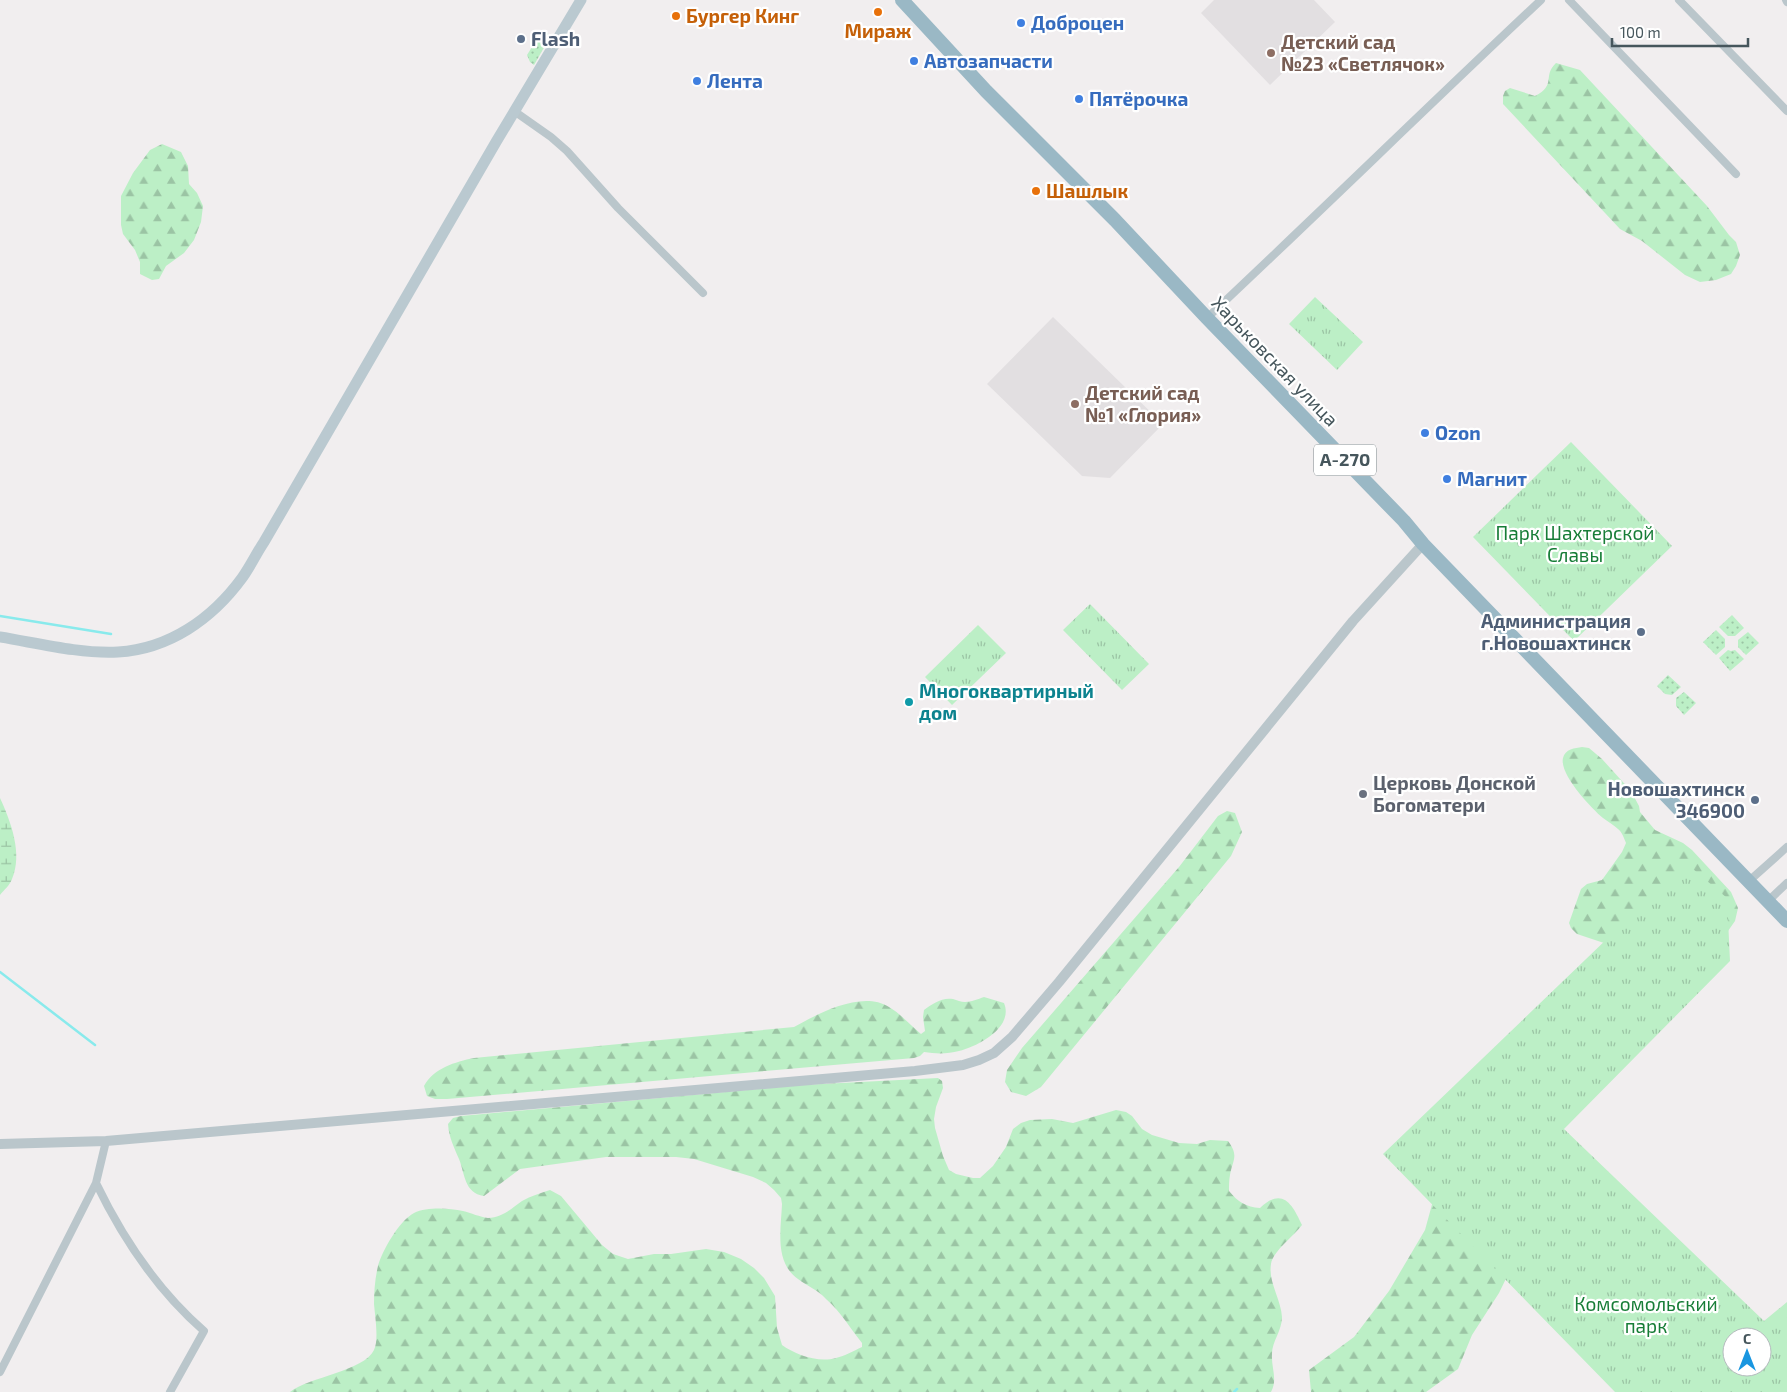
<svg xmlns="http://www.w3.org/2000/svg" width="1787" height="1392" font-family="'Exo 2',sans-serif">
<defs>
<pattern id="grass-dots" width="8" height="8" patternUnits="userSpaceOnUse" patternTransform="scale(1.25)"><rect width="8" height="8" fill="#bcefc6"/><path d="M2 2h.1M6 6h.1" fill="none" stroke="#9bc4a4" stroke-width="1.8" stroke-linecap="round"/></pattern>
<pattern id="forest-firs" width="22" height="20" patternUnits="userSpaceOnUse" patternTransform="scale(1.25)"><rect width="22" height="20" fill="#bcefc6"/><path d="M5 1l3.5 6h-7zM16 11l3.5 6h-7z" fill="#9bc4a4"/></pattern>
<pattern id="wetland-marsh" width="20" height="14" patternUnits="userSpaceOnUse" patternTransform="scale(1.25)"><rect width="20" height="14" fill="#bcefc6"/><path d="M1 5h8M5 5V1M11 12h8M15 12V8" fill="none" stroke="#9bc4a4"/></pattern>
<pattern id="park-tufts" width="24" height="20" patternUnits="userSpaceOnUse" patternTransform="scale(1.25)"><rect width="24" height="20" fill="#bcefc6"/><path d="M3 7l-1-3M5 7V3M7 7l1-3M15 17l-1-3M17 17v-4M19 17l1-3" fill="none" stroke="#9bc4a4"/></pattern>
</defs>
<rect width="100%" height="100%" fill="#f1eeef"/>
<path fill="#e2dfe1" d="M1214,0h100l21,22 -65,63 -69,-72z
M1053,317l110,107 -53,54 -28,-2 -95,-92z"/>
<path fill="url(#grass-dots)" d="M542,31l5,1 3,5 -16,28 -4,-3 -3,-7z
M1732,615l12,13 -9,8h-7l-9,-9z
M1716,630l9,9v8l-9,8 -13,-13z
M1748,632l11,11 -13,12 -8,-8v-7z
M1728,650l3,1 4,-1 9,9 -14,12 -11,-13z
M1668,675l13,12 -9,8 -7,-1 -8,-8z
M1684,692l12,11 -12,12 -8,-9v-8z"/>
<path fill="url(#forest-firs)" d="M1556,63l24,7 127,136 22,29 7,7 4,13 -4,11 -5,8 -15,6 -16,2 -15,-7 -43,-34 -22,-12 -117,-125v-8l2,-5 5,-3 25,8c22,-11 7,-20 21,-33z
M162,144l19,8 7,14 1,18 8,9 6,13 -2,16 -7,18 -10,13 -18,13 -7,13 -7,1 -12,-6v-12l-5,-12 -12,-16 -2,-9v-29l12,-23 17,-23z
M1582,747l7,1 13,11 29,32 8,15 1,6 15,18 28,13 9,7 39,42 7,16 -3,13 -7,10 -112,16 -39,-13 -6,-6 -2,-5 12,-34 6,-5 15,-4 20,-28 4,-9c-2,-5 -4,-11 -8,-14 -4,-4 -10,-7 -15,-11 -12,-10 -44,-44 -40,-60 2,-9 12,-10 19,-11z
M1227,811l8,2 7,19 -11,24 -190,231 -15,9 -15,-4 -6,-10 2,-12 15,-22 157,-181 39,-51z
M984,997l20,6c10,24 -25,43 -45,48 -11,3 -23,3 -35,1l-4,4 -6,2 -467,41h-12l-8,-3 -3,-10c10,-18 31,-24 50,-28l320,-31c24,-13 67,-37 95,-20 12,7 21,18 32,27l4,-3 -2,-14 1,-7c8,-6 18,-13 29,-11 4,1 8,3 12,3 6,0 13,-3 19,-5z
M938,1078l4,3 1,7 -7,19 -2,12 1,9 8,28 6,14 7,4 17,4h7l13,-12 13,-19 7,-18 8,-6 9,-3 22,-1 21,4 43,-13 10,2 6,4 10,13 10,6 27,8 18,1 13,-4 18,1c11,15 5,18 2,34 -1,5 -1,11 -1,16 9,11 17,16 31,17 22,-21 32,-5 42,17 -8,11 -29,26 -31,39 -3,18 10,35 11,53 0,14 -10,24 -10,37 -1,14 6,25 -1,38h-981c19,-15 74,-21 84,-42 5,-10 1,-34 0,-46 0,-12 1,-26 4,-38 4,-15 21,-45 36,-53 13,-6 34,-5 49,-2 8,2 17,6 25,7 14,0 24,-10 34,-17 9,-5 19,-8 28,-11l11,6 41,49 11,9 15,5 26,-5h17l35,-5 18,3 17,7 13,9 10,10 11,18 2,32 5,17c14,10 36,18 54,13 9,-2 17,-7 26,-11v-4c-12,-15 -21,-31 -36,-44 -8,-9 -19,-13 -28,-20 -24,-17 -17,-50 -16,-75l-1,-6 -7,-8 -8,-7 -13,-6 -59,-18 -18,-2h-70l-86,12 -36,27c-20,-3 -19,-22 -25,-37 -5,-12 -10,-21 -11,-35l5,-6 8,-2 341,-31z
M1439,1179l79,75 -19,39 -27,42 -14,34 -32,23h-115l-2,-22 45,-33 35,-46 36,-61z"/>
<path fill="url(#wetland-marsh)" d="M0,798c11,24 23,56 12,81 -2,6 -8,11 -12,16z"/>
<path fill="url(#park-tufts)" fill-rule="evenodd" d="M1315,297l48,45 -26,28 -48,-46z
M1571,442l101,104 -98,95 -101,-104z
M1090,604l59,60 -27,26 -59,-60z
M978,625l28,28 -54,52 -27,-28z
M1686,863l41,35 3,63 -166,168 200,192 23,-19v90h-172l-232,-238zM1732,1337h30v30h-30z"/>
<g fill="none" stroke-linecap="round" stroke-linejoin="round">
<path stroke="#89eaec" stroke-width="2.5" d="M0,616l111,18
M0,972l95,73
M1234,1392l3,-3"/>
<path stroke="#bac6cb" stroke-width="8" d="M1569,0l167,174
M1679,0l108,111
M1786,0l1,2
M514,111l37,26 16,14 51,57 85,85
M1207,318c112,-105 222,-213 334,-318
M1749,881l38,-34
M1768,901l19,-18
M96,1183c27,56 61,107 108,148l-34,61
M0,1372l96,-189 10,-42"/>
<path stroke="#bac6cb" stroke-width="10" d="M0,1144l106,-3 809,-70 48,-6 16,-5 15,-7 18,-16 47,-55 294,-361 70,-77"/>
<path stroke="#bac9d0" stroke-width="11" d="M0,637c37,6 80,17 118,15 51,-3 94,-33 124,-74 8,-11 14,-24 22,-36l232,-400 85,-142"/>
<path stroke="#9ab8c5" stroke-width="14" d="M902,0l84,91 129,129 92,98 197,203 19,23 364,377"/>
</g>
<g fill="#e8710a" stroke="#fff" stroke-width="2">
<circle cx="878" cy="12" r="5"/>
<circle cx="676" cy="16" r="5"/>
<circle cx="1036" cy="191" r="5"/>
</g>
<g fill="#3f7fe0" stroke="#fff" stroke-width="2">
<circle cx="1021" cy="23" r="5"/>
<circle cx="914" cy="61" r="5"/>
<circle cx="697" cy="81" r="5"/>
<circle cx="1079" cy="99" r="5"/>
<circle cx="1425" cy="433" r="5"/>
<circle cx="1447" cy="479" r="5"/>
</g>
<g fill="#5c6f8a" stroke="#fff" stroke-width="2">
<circle cx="521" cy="39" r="5"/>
<circle cx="1641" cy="632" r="5"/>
<circle cx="1755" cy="800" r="5"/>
</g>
<g fill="#8d6e63" stroke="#fff" stroke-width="2">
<circle cx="1271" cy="53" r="5"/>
<circle cx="1075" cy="404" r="5"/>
</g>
<circle fill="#0f9aa8" stroke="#fff" stroke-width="2" cx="909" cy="702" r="5"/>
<circle fill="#6b7280" stroke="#fff" stroke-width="2" cx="1363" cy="794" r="5"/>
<g text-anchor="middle" stroke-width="4.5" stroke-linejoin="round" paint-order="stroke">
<rect fill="#fff" stroke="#7e898d" stroke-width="1" x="1314" y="444.5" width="62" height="31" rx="4"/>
<g font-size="18" font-weight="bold" fill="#46565c">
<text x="1345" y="466">А-270</text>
</g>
<g font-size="19" font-weight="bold" fill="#c56008" stroke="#fff" text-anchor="start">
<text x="686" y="23">Бургер Кинг</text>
<text x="878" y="38" text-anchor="middle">Мираж</text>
<text x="1046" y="198">Шашлык</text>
</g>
<g font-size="19" font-weight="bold" fill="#366cbe" stroke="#fff" text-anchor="start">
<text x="1031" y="30">Доброцен</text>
<text x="924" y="68">Автозапчасти</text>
<text x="707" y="88">Лента</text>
<text x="1089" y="106">Пятёрочка</text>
<text x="1435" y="440">Ozon</text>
<text x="1457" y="486">Магнит</text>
</g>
<g font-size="19" font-weight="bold" fill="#4e5e75" stroke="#fff" text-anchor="end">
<text x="531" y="46" text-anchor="start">Flash</text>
<text x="1631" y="628">Администрация<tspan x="1631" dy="22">г.Новошахтинск</tspan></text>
<text x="1745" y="796">Новошахтинск<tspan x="1745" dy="22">346900</tspan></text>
</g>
<g font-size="19" font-weight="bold" fill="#785e54" stroke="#fff" text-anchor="start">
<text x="1281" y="49">Детский сад<tspan x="1281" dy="22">№23 «Светлячок»</tspan></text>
<text x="1085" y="400">Детский сад<tspan x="1085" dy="22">№1 «Глория»</tspan></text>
</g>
<g font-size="19" fill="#46565c" stroke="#fff">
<text transform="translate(1275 361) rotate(46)" y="7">Харьковская улица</text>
</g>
<g font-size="19" fill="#177d37" stroke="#fff">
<text x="1575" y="540">Парк Шахтерской<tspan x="1575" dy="22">Славы</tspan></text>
<text x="1646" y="1311">Комсомольский<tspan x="1646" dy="22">парк</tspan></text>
</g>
<g font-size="19" font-weight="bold" fill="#0d838f" stroke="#fff" text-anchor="start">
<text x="919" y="698">Многоквартирный<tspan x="919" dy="22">дом</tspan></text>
</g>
<g font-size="19" font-weight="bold" fill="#5b616d" stroke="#fff" text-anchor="start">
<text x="1373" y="790">Церковь Донской<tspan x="1373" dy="22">Богоматери</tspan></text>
</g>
</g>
<g transform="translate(1747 1352)"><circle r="24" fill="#ffffff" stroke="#b5bbbe"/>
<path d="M0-4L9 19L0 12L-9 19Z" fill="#1996e0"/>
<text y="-8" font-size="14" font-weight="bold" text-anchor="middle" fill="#46565c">С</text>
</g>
<path d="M1612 38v8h136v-8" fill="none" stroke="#46565c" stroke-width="2.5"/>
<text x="1620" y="38" font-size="15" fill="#46565c" stroke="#ffffff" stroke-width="4" paint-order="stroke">100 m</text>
</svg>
